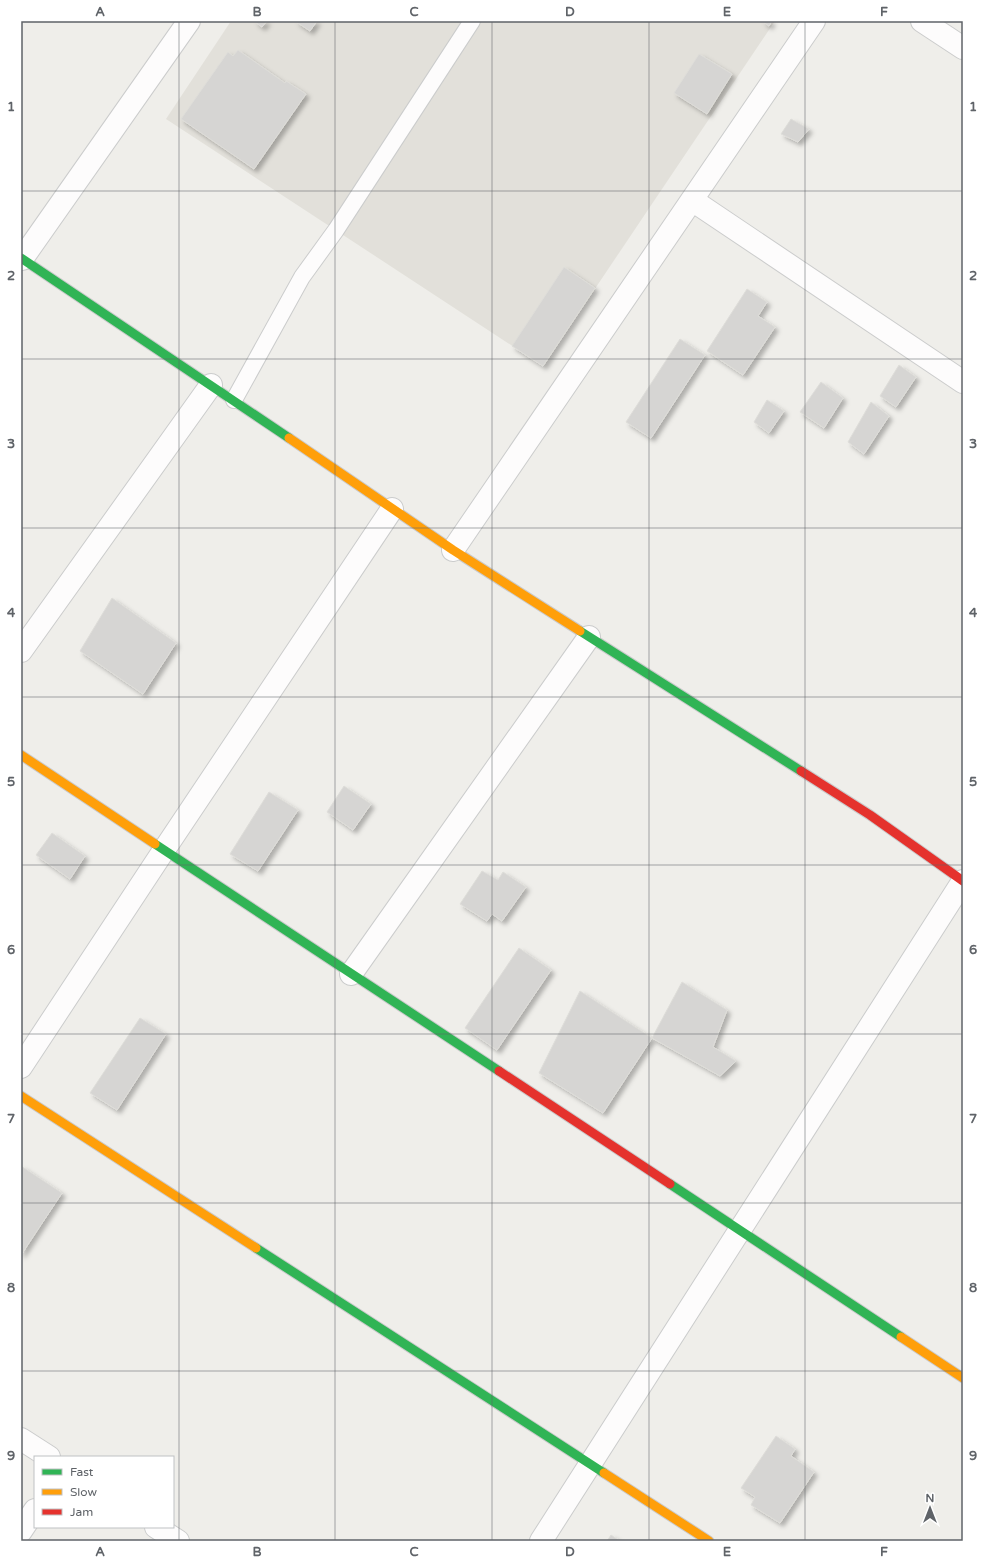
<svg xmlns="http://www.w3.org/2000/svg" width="984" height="1562" font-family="'Varela Round',sans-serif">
<defs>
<filter id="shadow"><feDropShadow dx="3.5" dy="3.5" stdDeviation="2" flood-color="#0004"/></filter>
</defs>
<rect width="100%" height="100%" fill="#efeeea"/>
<path fill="#e2e0da" d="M231,21h544l-232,345 -377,-247z"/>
<path fill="#d6d5d3" stroke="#deddd9" filter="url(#shadow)" d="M254,21h13l-5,6z
M295,21h22l-7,10z
M762,21h10l-3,5z
M238,50l47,33 1,-2 20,13 -52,75 -73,-50 47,-67 5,4z
M699,54l33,20 -25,40 -33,-21z
M791,119l18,10 -11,13 -17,-8z
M564,267l31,21 -52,78 -31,-20z
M747,289l20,13 -9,14 17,11 -32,48 -36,-24z
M680,339l25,16 -54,83 -25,-16z
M899,365l17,12 -20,30 -16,-11z
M821,382l22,16 -19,30 -24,-16z
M767,400l17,11 -15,22 -15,-11z
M871,402l18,14 -25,38 -16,-12z
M112,598l64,45 -33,51 -63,-43z
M344,786l27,18 -18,26 -26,-18z
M269,792l29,18 -40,61 -28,-17z
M52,833l33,23 -15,23 -34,-24z
M482,871l16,9 5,-8 23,15 -24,34 -10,-7 -5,7 -27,-17z
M519,948l32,22 -54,80 -32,-22z
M682,982l45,28 -14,37 23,14 -16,15 -68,-38z
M580,991l72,47 -49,75 -64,-40z
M140,1018l26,16 -49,76 -27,-17z
M21,1166l41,27 -41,62z
M776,1436l19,13 -4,7 23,16 -34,51 -29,-18 4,-8 -14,-9z
M611,1535l9,6h-13z"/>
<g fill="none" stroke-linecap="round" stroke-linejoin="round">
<g stroke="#cbcccc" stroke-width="18">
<path id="lane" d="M234,400l68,-123 34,-47 136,-209"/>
</g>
<g stroke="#cbcccc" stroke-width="24">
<path id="street" d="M922,21l41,27
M692,200l271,182
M22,259l167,-238
M453,550l361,-529
M21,651l190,-266
M351,974l238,-337
M21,1067l143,-217 228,-341
M21,1439l28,18
M156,1527l22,14
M21,1531l14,-21
M541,1541l422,-660"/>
</g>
<g stroke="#cacacb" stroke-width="11">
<path id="fast" d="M21,258l268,180
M580,631l221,140
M155,844l344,227
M670,1184l231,153
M256,1248l348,225"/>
</g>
<g stroke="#cacacb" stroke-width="11">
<path id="slow" d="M289,438l164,112 127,81
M21,755l134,89
M21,1096l235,152
M901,1337l62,41
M604,1473l105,68"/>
</g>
<g stroke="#cacacb" stroke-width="11">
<path id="jam" d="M801,771l69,44 93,66
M499,1071l171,113"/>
</g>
<use href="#lane" stroke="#fdfcfc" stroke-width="16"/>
<use href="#street" stroke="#fdfcfc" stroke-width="22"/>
<use href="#fast" stroke="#30b455" stroke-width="9"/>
<use href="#slow" stroke="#ff9f0a" stroke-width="9"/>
<use href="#jam" stroke="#e5322d" stroke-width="9"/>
</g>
<path fill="none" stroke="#5f6368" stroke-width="1" stroke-opacity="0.55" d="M179,21v1520M335,21v1520M492,21v1520M649,21v1520M805,21v1520M21,191h942M21,359h942M21,528h942M21,697h942M21,865h942M21,1034h942M21,1203h942M21,1371h942"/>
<rect width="984" height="1562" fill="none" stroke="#ffffff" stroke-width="44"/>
<rect x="34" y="1456" width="140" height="72" fill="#ffffff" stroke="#bfc1c3"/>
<rect x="42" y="1469" width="20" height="6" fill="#30b455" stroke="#bfc1c3"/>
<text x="70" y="1476" font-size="12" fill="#5f6368">Fast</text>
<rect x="42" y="1489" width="20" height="6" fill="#ff9f0a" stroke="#bfc1c3"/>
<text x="70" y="1496" font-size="12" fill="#5f6368">Slow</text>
<rect x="42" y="1509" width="20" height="6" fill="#e5322d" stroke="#bfc1c3"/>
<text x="70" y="1516" font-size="12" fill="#5f6368">Jam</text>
<g transform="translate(930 1508)" stroke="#ffffff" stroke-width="3" paint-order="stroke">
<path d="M0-3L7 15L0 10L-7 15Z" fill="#5f6368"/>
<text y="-6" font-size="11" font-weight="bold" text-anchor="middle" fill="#5f6368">N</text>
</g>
<rect x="22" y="22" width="940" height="1518" fill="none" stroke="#5f6368" stroke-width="1.5"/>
<g font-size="13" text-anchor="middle" font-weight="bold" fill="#5f6368">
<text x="100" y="16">A</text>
<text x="257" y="16">B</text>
<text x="414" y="16">C</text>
<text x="570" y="16">D</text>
<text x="727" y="16">E</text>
<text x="884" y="16">F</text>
<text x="11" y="111">1</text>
<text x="973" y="111">1</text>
<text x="11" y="280">2</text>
<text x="973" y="280">2</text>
<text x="11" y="448">3</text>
<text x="973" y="448">3</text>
<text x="11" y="617">4</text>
<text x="973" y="617">4</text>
<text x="11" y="786">5</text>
<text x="973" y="786">5</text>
<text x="11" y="954">6</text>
<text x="973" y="954">6</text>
<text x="11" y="1123">7</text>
<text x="973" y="1123">7</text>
<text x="11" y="1292">8</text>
<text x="973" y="1292">8</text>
<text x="11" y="1460">9</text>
<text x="973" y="1460">9</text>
<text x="100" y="1556">A</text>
<text x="257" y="1556">B</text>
<text x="414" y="1556">C</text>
<text x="570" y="1556">D</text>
<text x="727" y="1556">E</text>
<text x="884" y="1556">F</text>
</g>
</svg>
